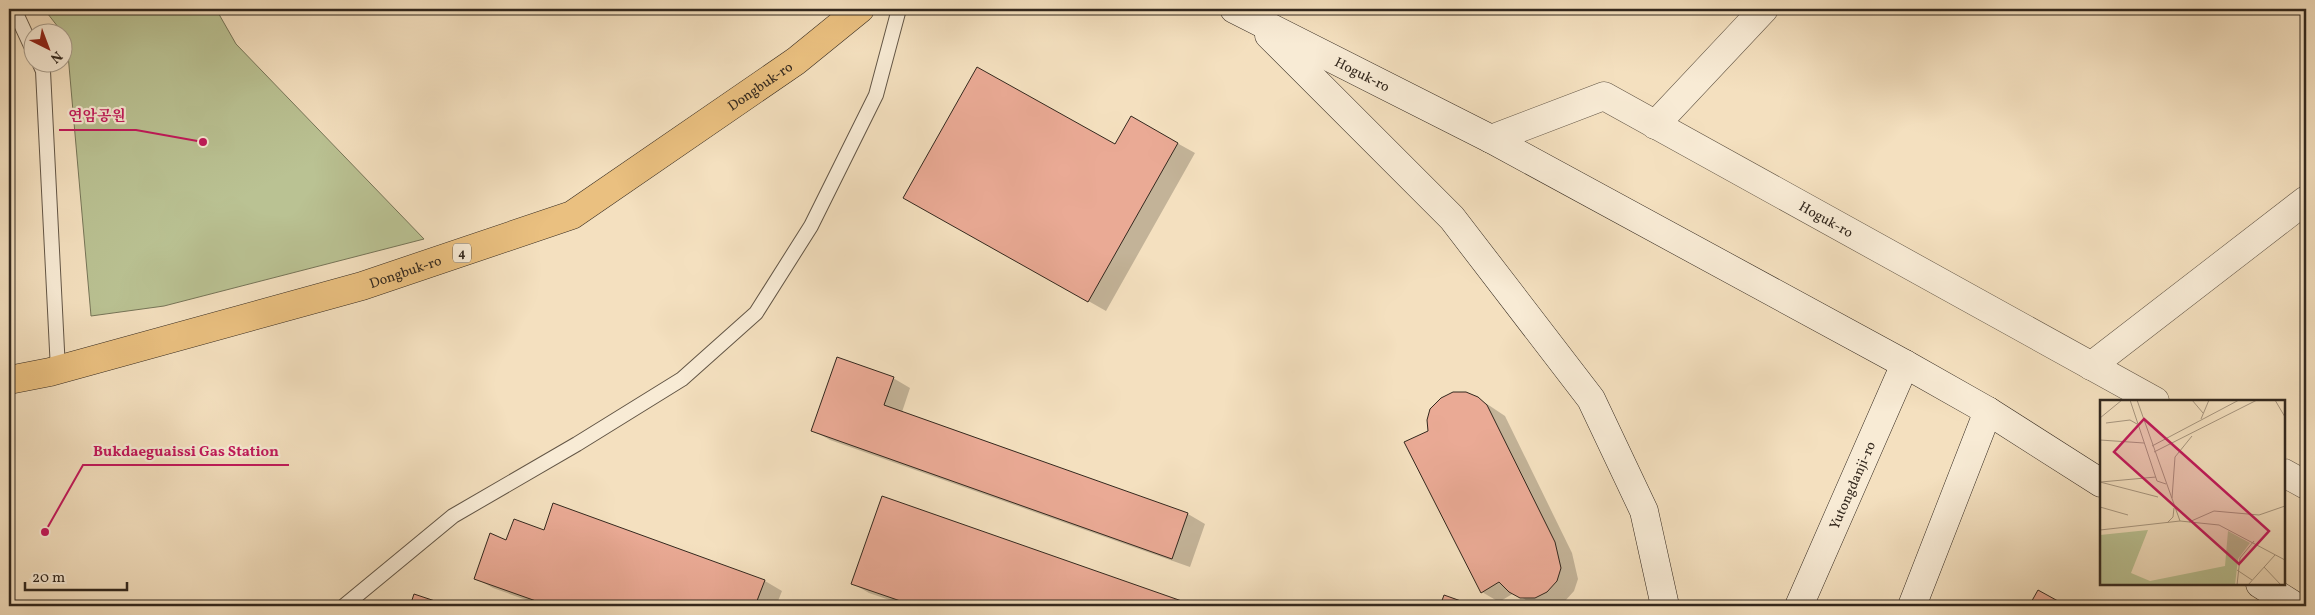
<svg xmlns="http://www.w3.org/2000/svg" width="2315" height="615" font-family="Vollkorn,'Noto Serif KR',serif">
<rect width="100%" height="100%" fill="#f4e0bf"/>
<filter id="stains"><feTurbulence type="fractalNoise" baseFrequency=".004" numOctaves="4"/><feColorMatrix values="0 0 0 0 .2 0 0 0 0 .09 0 0 0 0 .02 0 0 0 .5 -.17"/></filter>
<radialGradient id="worn" r=".72"><stop offset=".6" stop-color="#630" stop-opacity="0"/><stop offset="1" stop-color="#630" stop-opacity=".3"/></radialGradient>
<path fill="#bac293" stroke="#767558" d="M44,9h172l20,35 188,195 -260,67 -73,10 -24,-273 -5,-11z"/>
<path fill="#0003" d="M1132,118l63,35 -89,158 -201,-114 211,-51z
M893,378l17,10 -8,24 286,102 17,10 -15,43 -360,-127 -18,-10z
M1478,398l27,18 67,137 6,26 -4,12 -9,10 -10,5h-19l-22,-13 -15,9 -17,-10 -53,-161z
M883,497l309,109h-285l-38,-13 -17,-10z
M554,505l211,76 17,10 -6,15h-233l-50,-18 -18,-10 32,-37 37,-10z"/>
<path fill="#eaaa95" stroke="#33281e" d="M977,67l138,77 16,-28 47,27 -90,159 -185,-104z
M837,357l57,20 -10,28 304,108 -16,46 -361,-128z
M1453,392h13l12,5 9,8 68,137 6,26 -4,13 -10,11 -12,6h-15l-11,-6 -10,-10 -18,11 -77,-151 24,-11 -1,-11 3,-11 11,-11z
M882,496l314,110h-281l-64,-22z
M553,503l212,77 -10,26h-205l-76,-27 16,-46 16,7 8,-21 30,11z
M2038,590l29,16h-38z
M414,594l36,12h-40z
M1444,595l31,11h-35z"/>
<g fill="none" stroke-linecap="round" stroke-linejoin="round">
<g stroke="#635646" stroke-width="16">
<path id="service" d="M14,9l18,39
M39,62l4,9 15,299
M344,606l109,-90 124,-72 105,-65 74,-66 55,-87 65,-131 23,-86"/>
</g>
<g stroke="#635646" stroke-width="29">
<g id="minor">
<path d="M1655,125l109,-116"/>
<path id="s1" d="M1491,139l113,-43 551,305"/>
<path d="M2091,366l215,-166"/>
<path d="M2284,473l22,12"/>
</g>
</g>
<g stroke="#33281e" stroke-width="29">
<g id="secondary">
<path id="s2" d="M1234,9l257,130 414,225 83,47 113,72"/>
<path d="M1269,35l183,183 139,181 53,112 21,95"/>
<path d="M2260,584l35,22"/>
<path id="s3" d="M1799,606l106,-242"/>
<path d="M1912,606l76,-195"/>
</g>
</g>
<g stroke="#33281e" stroke-width="29">
<g id="primary">
<path id="s4" d="M9,380l41,-8 312,-86 210,-71 224,-154 64,-52"/>
</g>
</g>
<use href="#service" stroke="#f8ebd5" stroke-width="14"/>
<use href="#minor" stroke="#f8ebd5" stroke-width="28"/>
<use href="#secondary" stroke="#f8ebd5" stroke-width="28"/>
<use href="#primary" stroke="#eac080" stroke-width="28"/>
</g>
<g text-anchor="middle" stroke-width="4.5" stroke-linejoin="round" paint-order="stroke">
<rect fill="#f8ebd5" stroke="#6e6255" stroke-width="1" x="453" y="243.5" width="18" height="19" rx="4"/>
<g font-size="12" font-weight="bold" fill="#33281e">
<text x="462" y="257">4</text>
</g>
<g font-size="14" fill="#33281e" stroke="#f8ebd5">
<text dy="5" stroke="none"><textPath href="#s2" startOffset="144">Hoguk-ro</textPath></text>
<text dy="5" stroke="none"><textPath href="#s4" startOffset="815">Dongbuk-ro</textPath></text>
<text dy="5" stroke="none"><textPath href="#s1" startOffset="375">Hoguk-ro</textPath></text>
<text dy="5" stroke="none"><textPath href="#s4" startOffset="411">Dongbuk-ro</textPath></text>
<text dy="5" stroke="none"><textPath href="#s3" startOffset="132">Yutongdanji-ro</textPath></text>
</g>
</g>
<g transform="translate(2100 400)">
<rect width="185" height="185" fill="#f4e0bf"/>
<path d="M48,130l-17,43 19,8 75,-15 3,-35 22,12 -12,16 -3,26h-135v-50z" fill="#bac293"/>
<path fill="none" stroke="#a7967f" stroke-width="1" d="M30,0l27,81 9,3M37,0l43,121M92,0l11,13M175,0l10,17M0,18l22,-18M101,19l8,-19M6,23l24,-3 7,4M0,40l44,3M52,46l87,-46M54,52l103,-52M0,82l58,15M1,82l55,-5M72,98l3,-41 17,-21M0,107l28,8M89,122l25,-11 45,4 26,-9M67,123l6,-6 1,-9M0,130l80,-9 39,4 66,35M164,167l17,18M137,170l15,10M137,185l3,-27 14,-17M148,185l27,-30"/>
<path fill="#c2185b" fill-opacity="0.15" stroke="#c2185b" stroke-width="2.5" d="M44,19l125,112 -30,33 -125,-112z"/>
<rect width="185" height="185" fill="none" stroke="#33281e" stroke-width="2.5"/>
</g>
<path fill="none" stroke="#c2185b" stroke-width="2" d="M203 142L136 130H59M45 532L83 465H289"/>
<g fill="#c2185b" stroke="#f8ebd5" stroke-width="2">
<circle cx="203" cy="142" r="5"/>
<circle cx="45" cy="532" r="5"/>
</g>
<g font-size="15" text-anchor="middle" font-weight="bold" fill="#c2185b" stroke="#f8ebd5" stroke-width="4.5" stroke-linejoin="round" paint-order="stroke">
<text x="97" y="121">연암공원</text>
<text x="186" y="456">Bukdaeguaissi Gas Station</text>
</g>
<rect width="2315" height="615" fill="none" stroke="#f4e0bf" stroke-width="30"/>
<rect x="10" y="10" width="2295" height="595" fill="none" stroke="#33281e" stroke-width="2.5"/>
<rect x="15" y="15" width="2285" height="585" fill="none" stroke="#33281e"/>
<g transform="translate(48 48) rotate(138)"><circle r="24" fill="#f8ebd5" stroke="#a99d8c"/>
<path d="M0-4L9 19L0 12L-9 19Z" fill="#8f2418"/>
<text y="-8" font-size="14" font-weight="bold" text-anchor="middle" fill="#33281e">N</text>
</g>
<path d="M25 582v8h102v-8" fill="none" stroke="#33281e" stroke-width="2.5"/>
<text x="32" y="582" font-size="15" fill="#33281e" stroke="#f8ebd5" stroke-width="4" paint-order="stroke">20 m</text>
<rect width="100%" height="100%" filter="url(#stains)"/>
<rect width="100%" height="100%" fill="url(#worn)"/>
</svg>
